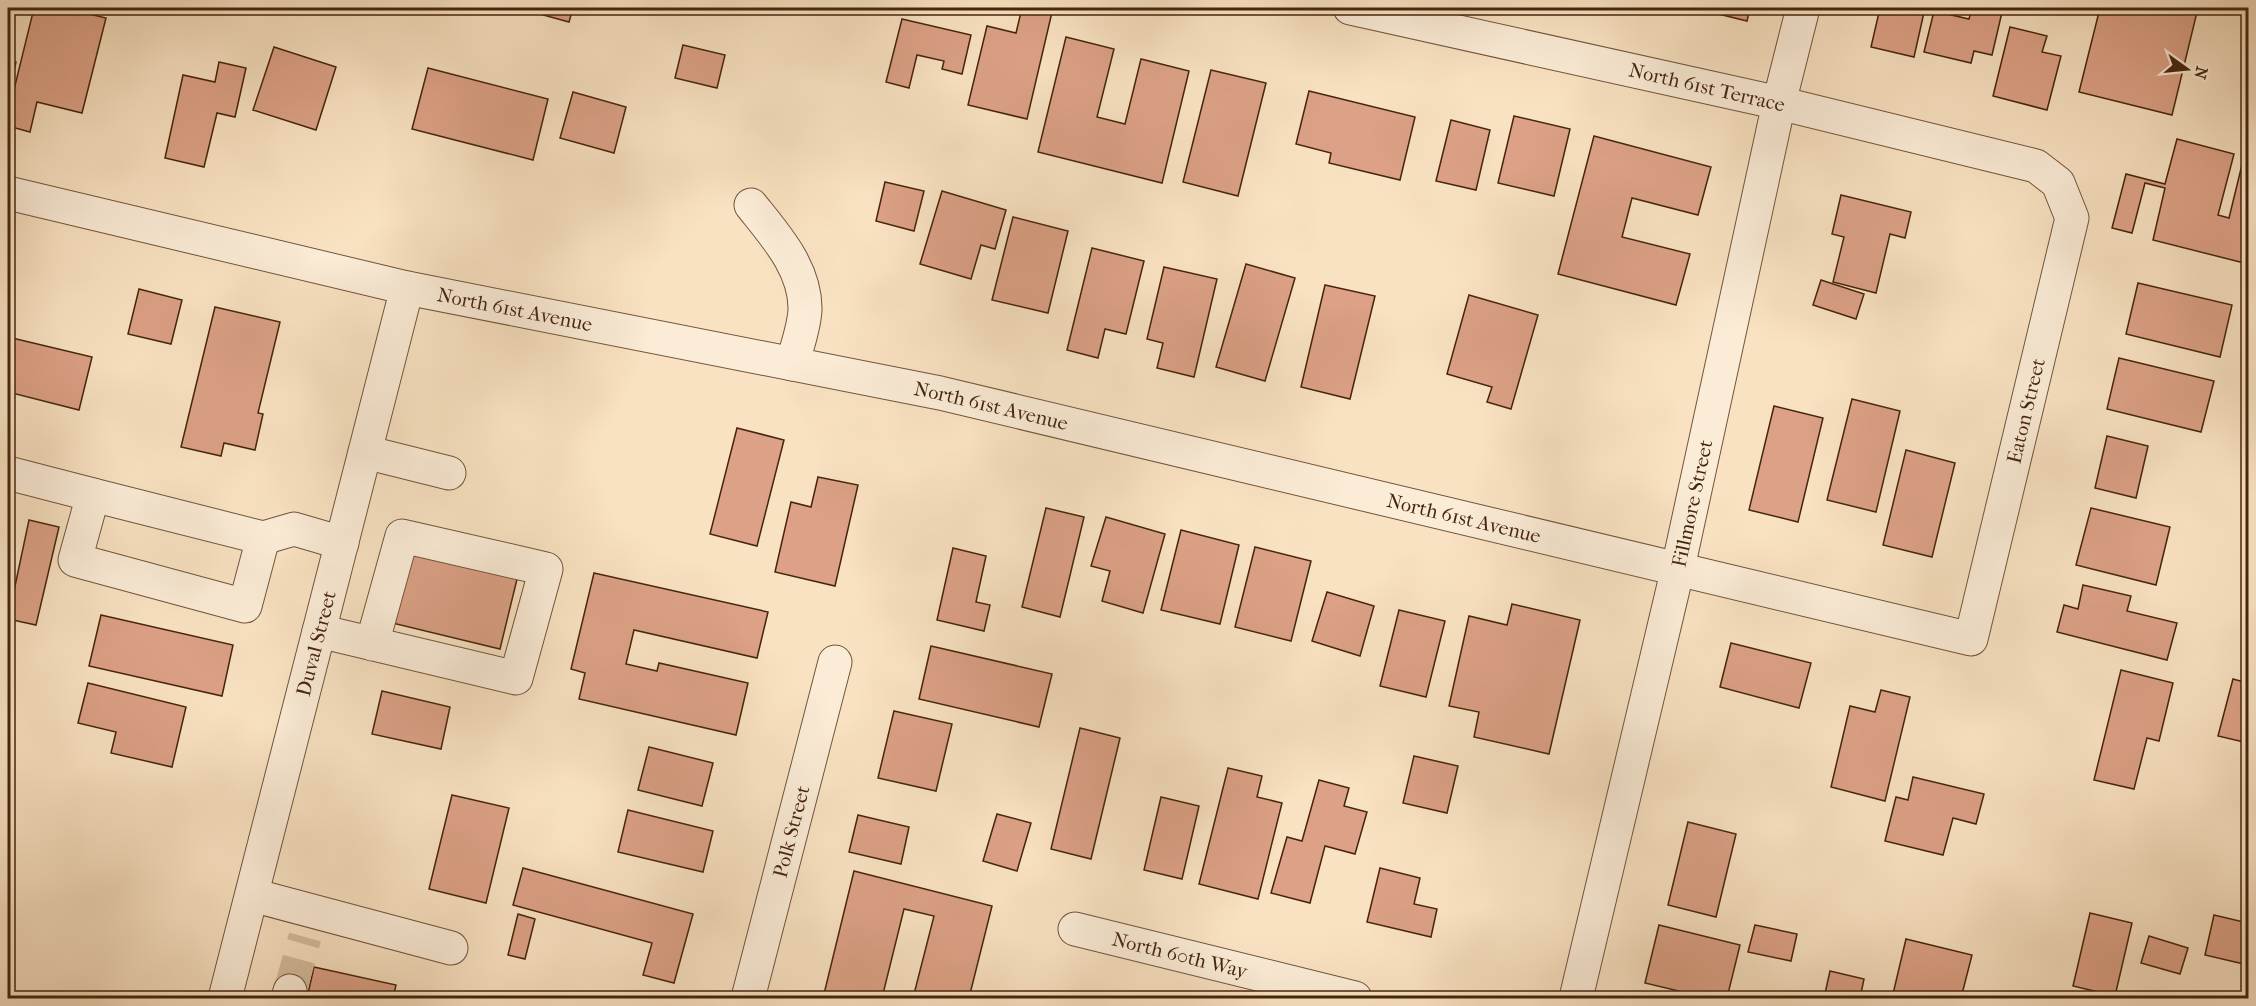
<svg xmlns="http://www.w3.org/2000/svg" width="2256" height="1006" font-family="'IM FELL French Canon',serif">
<rect width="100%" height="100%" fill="#f9e2c2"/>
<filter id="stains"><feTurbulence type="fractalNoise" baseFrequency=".00333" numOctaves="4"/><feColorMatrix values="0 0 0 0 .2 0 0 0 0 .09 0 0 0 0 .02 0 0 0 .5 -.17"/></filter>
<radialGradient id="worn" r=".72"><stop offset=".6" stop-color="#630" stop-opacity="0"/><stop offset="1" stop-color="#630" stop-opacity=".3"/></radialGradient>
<path fill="#dca186" stroke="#45250e" stroke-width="1.5" d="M34,8h52l-1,5 21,5 -24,95 -45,-11 -7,30 -22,-6v-12z
M537,8h36l-4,14 -33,-9z
M1022,8h31l-26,111 -59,-14 19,-79 29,7z
M1694,8h56l-3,13z
M1880,8h45l-11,49 -43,-10z
M1972,8h31l-11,47 -18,-4 -3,12 -47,-11 10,-41 35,8z
M2100,8h98l-26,107 -93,-23z
M902,19l69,16 -9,39 -20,-5 2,-8 -27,-6 -8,33 -23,-6z
M2010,27l37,9 -5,16 19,4 -14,54 -54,-14z
M1066,37l48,12 -17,68 28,7 16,-65 48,12 -27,112 -124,-31z
M683,45l42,10 -8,33 -42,-10z
M274,47l62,20 -20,63 -63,-20z
M8,60l8,2 -8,34z
M219,62l27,6 -11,49 -18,-4 -13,54 -39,-9 18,-83 32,7z
M428,68l120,31 -15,61 -121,-31z
M1211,70l55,13 -28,113 -55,-14z
M1309,91l106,26 -15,63 -71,-17 2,-10 -35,-9z
M573,92l53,15 -12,46 -54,-15z
M1514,116l56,13 -16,67 -56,-13z
M1451,120l39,10 -14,60 -40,-9z
M1594,136l117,31 -13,48 -66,-17 -10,39 68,17 -14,51 -118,-31z
M2177,139l57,15 -16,61 11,3 19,-78v124l-95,-24 12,-52 -20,-5 -13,50 -20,-5 14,-54 39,10z
M885,182l39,9 -10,40 -38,-10z
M942,191l64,19 -11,39 -14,-4 -10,34 -51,-15z
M1841,195l70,17 -6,26 -15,-4 -14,59 -43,-11 11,-45 -12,-3z
M1013,217l55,14 -20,82 -56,-13z
M1092,248l52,13 -18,73 -21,-5 -7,29 -31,-8z
M1246,264l49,14 -30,103 -49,-14z
M1164,267l53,12 -23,98 -37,-9 6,-25 -16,-4z
M1821,280l43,14 -8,25 -43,-14z
M2138,283l94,22 -12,52 -94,-23z
M1325,285l50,11 -25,103 -49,-12z
M139,289l43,11 -11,44 -43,-10z
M1469,295l69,20 -27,94 -24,-7 5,-15 -45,-13z
M215,307l65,15 -22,91 5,1 -8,36 -31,-7 -3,13 -40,-9z
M8,337l84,20 -13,53 -71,-18z
M2119,358l95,23 -13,51 -94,-23z
M1852,399l48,12 -24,101 -49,-12z
M1774,406l49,12 -25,104 -49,-12z
M737,428l47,12 -27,106 -47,-12z
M2107,436l41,10 -12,52 -41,-10z
M1906,450l49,13 -23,94 -49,-12z
M818,477l40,8 -23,101 -60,-14 16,-70 20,5z
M1046,508l38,9 -24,100 -38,-10z
M2091,508l79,19 -14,58 -80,-20z
M1106,517l59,17 -22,79 -41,-12 8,-30 -19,-5z
M29,520l30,7 -23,98 -28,-6z
M1181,530l58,15 -19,79 -59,-14z
M401,547l117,28 -18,74 -116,-28z
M1255,547l56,14 -20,80 -56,-14z
M953,548l33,8 -10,46 14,3 -6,26 -47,-11z
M594,573l174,39 -11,46 -123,-28 -8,34 31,7 2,-8 89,20 -12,52 -157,-36 6,-26 -14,-4z
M2083,585l48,11 -4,15 50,12 -10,37 -110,-28 7,-27 14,4z
M1327,592l47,14 -14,50 -48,-15z
M1512,604l68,16 -31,134 -75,-17 5,-25 -30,-6 20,-90 38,9z
M1399,610l46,11 -19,76 -46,-11z
M101,615l132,30 -11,51 -133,-30z
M1731,643l80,20 -12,45 -79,-21z
M931,646l121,28 -13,53 -120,-28z
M2121,670l52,13 -14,58 -12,-3 -13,51 -40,-9z
M2233,679l15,4v60l-30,-7z
M88,683l98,24 -14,60 -61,-14 5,-21 -38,-9z
M1881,690l29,7 -25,104 -54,-14 19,-81 25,6z
M382,691l68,16 -9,42 -69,-15z
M894,711l58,13 -16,67 -58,-13z
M1080,728l40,10 -29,121 -40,-10z
M649,747l64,16 -11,43 -64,-16z
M1414,756l44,10 -11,47 -44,-10z
M1228,768l34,8 -5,21 25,6 -24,96 -59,-15z
M1913,777l71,17 -8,30 -23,-6 -10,37 -58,-14 11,-44 12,3z
M1319,780l30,8 -5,18 23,6 -12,42 -30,-8 -15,57 -39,-10 16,-56 15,4z
M452,795l57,13 -23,95 -57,-14z
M1161,797l38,9 -17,73 -38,-9z
M628,810l85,21 -10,41 -85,-20z
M997,814l34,9 -14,48 -34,-10z
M858,815l51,12 -8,37 -52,-12z
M1688,822l48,12 -20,83 -48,-12z
M523,868l170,46 -19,69 -31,-8 9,-32 -139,-38z
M1380,868l40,10 -6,26 23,5 -6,28 -64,-15z
M854,871l138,35 -23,92h-56l21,-82 -30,-7 -22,89h-59z
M2090,913l42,10 -17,73 -42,-10z
M518,914l17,5 -10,40 -17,-4z
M2214,915l34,8v42l-43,-10z
M1659,925l81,20 -13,53h-19l-63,-15z
M1755,925l42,9 -6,27 -43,-9z
M2149,936l39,12 -8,26 -39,-11z
M1906,939l66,16 -11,43h-69z
M314,967l82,18 -3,13h-86z
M1830,971l34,8 -4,19h-36z"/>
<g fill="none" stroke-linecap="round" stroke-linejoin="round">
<path stroke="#d5bc9e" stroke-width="33" stroke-dasharray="33 16" stroke-linecap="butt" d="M290,991l15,-54"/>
<g stroke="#72543b" stroke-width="35">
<g id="minor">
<path id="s1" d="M8,193l399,95 533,105 1031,246 101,-421 -14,-35 -22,-17 -257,-63 -429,-95"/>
<path d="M751,205c24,30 55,64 54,105 -1,18 -8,37 -13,54"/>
<path d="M365,452l84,21"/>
<path d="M8,473l85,22"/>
<path d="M93,495l170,43 -18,68 -170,-46z"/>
<path d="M263,538l31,-9 48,14"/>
<path d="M319,631l197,47 30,-109 -144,-33 -30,108"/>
<path d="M252,895l199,53"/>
<path id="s2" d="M1075,929l280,69"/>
<path id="s3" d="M225,998l182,-710"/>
<path d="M288,998l2,-7"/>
<path id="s4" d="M748,998l87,-336"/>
<path id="s5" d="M1576,998l102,-430 101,-465 24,-95"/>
</g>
</g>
<use href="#minor" stroke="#fbecd7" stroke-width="33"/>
</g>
<g text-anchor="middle" stroke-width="5" stroke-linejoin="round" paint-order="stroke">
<g font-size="20" fill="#45250e" stroke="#fbecd7">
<text transform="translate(1707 87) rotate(13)" y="7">North 61st Terrace</text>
<text dy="7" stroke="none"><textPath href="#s1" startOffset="520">North 61st Avenue</textPath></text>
<text dy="7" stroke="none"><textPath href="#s1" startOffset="1006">North 61st Avenue</textPath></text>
<text dy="7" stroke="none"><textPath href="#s1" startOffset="2248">Eaton Street</textPath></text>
<text dy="7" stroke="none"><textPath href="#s5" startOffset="508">Fillmore Street</textPath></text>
<text dy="7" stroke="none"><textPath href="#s1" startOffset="1492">North 61st Avenue</textPath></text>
<text dy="7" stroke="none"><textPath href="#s3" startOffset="366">Duval Street</textPath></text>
<text dy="7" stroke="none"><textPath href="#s4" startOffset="172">Polk Street</textPath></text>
<text dy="7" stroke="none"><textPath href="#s2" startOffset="108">North 60th Way</textPath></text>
</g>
</g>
<rect width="2256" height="1006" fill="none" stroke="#f9e2c2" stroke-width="30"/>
<rect x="9" y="9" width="2238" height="988" fill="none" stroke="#45250e" stroke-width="3"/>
<rect x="15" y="15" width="2226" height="976" fill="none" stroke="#45250e" stroke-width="1.5"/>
<g transform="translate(2187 69) rotate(105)" stroke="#fbecd7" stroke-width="4.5" paint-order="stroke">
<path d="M0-4.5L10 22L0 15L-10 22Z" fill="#45250e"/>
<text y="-9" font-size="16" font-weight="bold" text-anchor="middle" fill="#45250e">N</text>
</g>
<rect width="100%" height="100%" filter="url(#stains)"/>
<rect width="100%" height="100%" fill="url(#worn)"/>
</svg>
